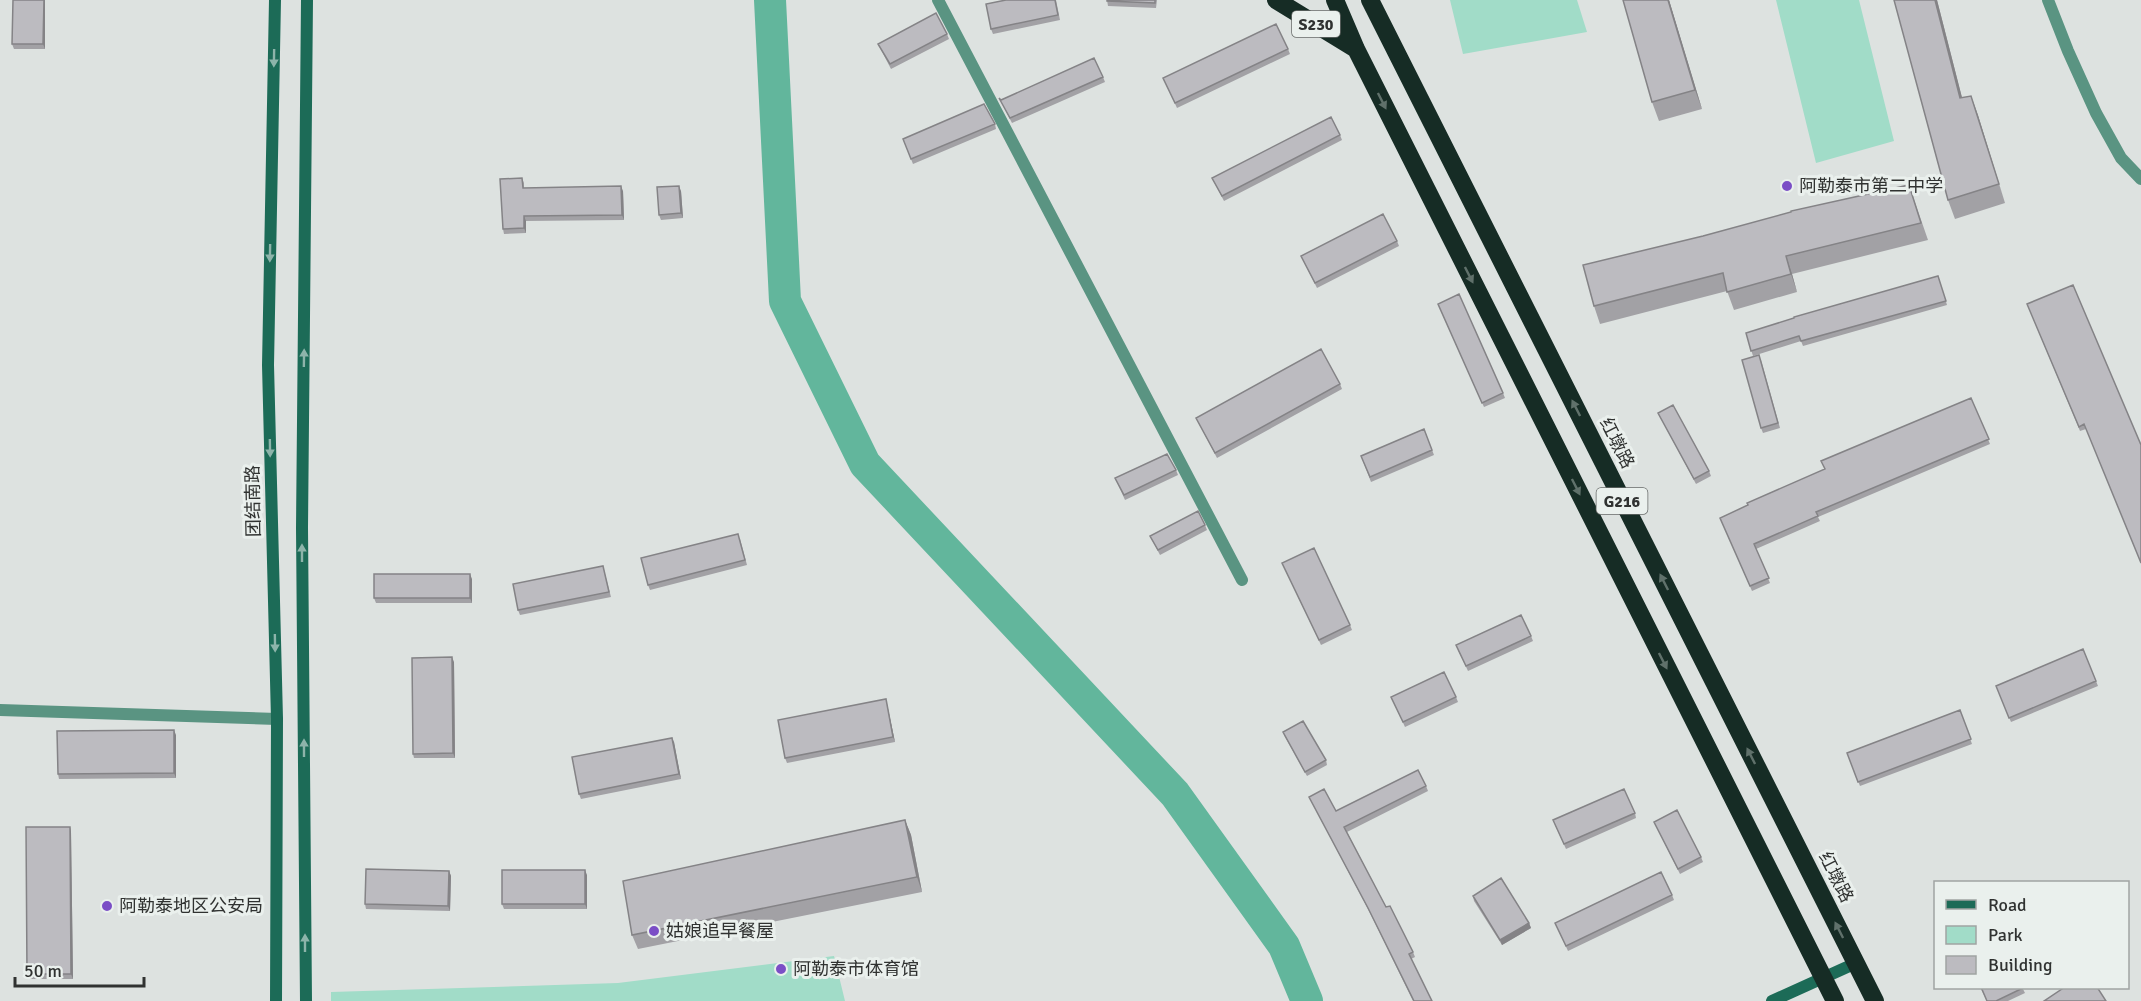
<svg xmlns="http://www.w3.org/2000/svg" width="2141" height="1001" font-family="Signika,'Noto Sans SC',sans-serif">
<rect width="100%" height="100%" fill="#dde2e0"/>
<path fill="#a1dcc8" d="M1450,0h127l10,32 -124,22z
M1776,0h83l35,141 -78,22z
M834,956l11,45h-514v-9l287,-9z"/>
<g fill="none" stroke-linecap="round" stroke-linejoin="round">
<path stroke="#62b69c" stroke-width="32" d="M770,0l15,301 80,163 310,330 109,152 23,55"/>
<path stroke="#5a9482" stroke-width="12" d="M938,0l304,580
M2048,0l20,51 28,62 25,45 20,21
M0,710l277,9"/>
<path stroke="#1c6b57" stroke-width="12" d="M275,0l-7,365 9,354 -1,282
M306,1001l-4,-473 5,-528
M1772,1001l84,-38"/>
<path stroke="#162c25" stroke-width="18" d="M1276,0l80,49
M1335,0l21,49 479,952
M1370,0l505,1001"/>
</g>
<path fill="#a2a1a5" d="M13,0h32v49h-31l-2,-5z
M1006,0h50l4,20 -67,14 -2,-5z
M1107,0h50l-1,8 -48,-2z
M1623,0h46l33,109 -43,12 -7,-19z
M1894,0h43l25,98 9,-2 34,107 -50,16 -7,-19z
M947,34l2,5 -58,30 -13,-25z
M1288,49l2,5 -113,54 -14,-30z
M1103,77l2,5 -93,41 -13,-25 2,2z
M995,124l1,5 -83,35 -10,-25z
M1340,135l2,5 -118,61 -12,-23z
M522,178l2,5v5l99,3 1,29 -98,1v12l-22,1 -1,-5z
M1909,185l19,55 -136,34 5,18 -63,18 -7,-19 -127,33 -6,-18 109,-70z
M681,191l2,27 -22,2 -2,-5z
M1397,241l2,5 -82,42 -16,-32z
M1938,276l9,29 -144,41 -2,-5 -48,15 -7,-23z
M2027,304l59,125 -6,2z
M1440,309l63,84 2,5 -21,9z
M1761,360l19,68 -17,5 -2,-5z
M1340,384l2,5 -125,69 -21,-40z
M1971,398l19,46 -172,73 2,4 -64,28 14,34 -18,8 -32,-73 105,-49z
M1658,413l51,58 2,5 -15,8z
M1424,429l10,26 -63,27 -10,-26z
M1176,470l2,5 -53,25 -10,-22z
M1205,525l2,5 -47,25 -10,-19z
M740,539l7,26 -97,25 -2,-5z
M1282,563l68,62 2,5 -31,15z
M603,566l8,31 -91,18 -2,-5z
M472,579v24h-96l-2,-5z
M1531,636l2,5 -65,30 -10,-21z
M2083,649l15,37 -87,36 -15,-36z
M454,662l1,96h-41l-1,-4z
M1391,697h65l2,5 -53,25z
M887,704l8,38 -108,21 -2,-5z
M1960,710l12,34 -112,42 -13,-33z
M1283,732l43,28 1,5 -20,11 -22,-39z
M176,735v43l-117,1 -1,-5z
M674,742l7,37 -100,20 -2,-5z
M1426,786l2,5 -81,41 39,75 27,45 2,5 -4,2 21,42h-19l-43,-88 -61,-116 27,14z
M1635,813l1,5 -70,31 -11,-24z
M905,820l6,15 11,57 -284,57 -6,-14z
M1654,822l47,35 2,5 -23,12z
M70,827l1,5 2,147h-44l-2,-5z
M449,871l2,5 -1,35 -84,-2 -1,-5z
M587,875v34h-83l-2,-5z
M1672,895l2,5 -106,51 -13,-28z
M1473,896l56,27 2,5 -29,17 -28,-44z
M1980,987h42l3,6 -17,8h-21z"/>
<path fill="#848386" d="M44,0h1v49l-2,-5z
M1668,0h1l33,109 -7,-19z
M1935,0h2l30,117 -7,-19z
M1971,96l7,19 27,88 -6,-19z
M621,186l2,5 1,29 -2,-5z
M679,186l2,5 2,27 -2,-5z
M524,216l2,5v12l-2,-5z
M1786,256l6,18 5,18 -6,-18z
M470,574l2,5v24l-2,-5z
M452,657l2,5 1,96 -2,-5z
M886,699l1,5 8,38 -2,-5z
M174,730l2,5v43l-2,-5z
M672,738l2,4 7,37 -2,-5z
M905,820l6,15 11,57 -5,-15z
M70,827l1,5 2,147 -2,-5z
M585,870l2,5v34l-2,-5z
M449,871l2,5 -1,35 -2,-5z
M1529,923l2,5 -29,17 -2,-5z"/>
<path fill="#bcbbc0" stroke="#848386" stroke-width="1.5" d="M13,0h31l-1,44h-31z
M1006,0h49l3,15 -67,14 -5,-25z
M1107,0h48v3l-48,-2z
M1623,0h45l27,90 -43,12z
M1894,0h41l25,98 11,-2 28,88 -51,16z
M936,13l11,21 -57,30 -12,-20z
M1276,24l12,25 -113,54 -12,-25z
M1094,58l9,19 -93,41 -11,-20 2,2z
M984,104l11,20 -84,35 -8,-20z
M1331,117l9,18 -118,61 -10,-18z
M522,178l1,10 98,-2 1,29 -98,1v12l-21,1 -3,-50z
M1909,185l12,38 -135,33 5,18 -64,18 -4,-19 -129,33 -11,-41 120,-29 88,-24v-1z
M679,186l2,27 -22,2 -2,-28z
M1383,214l14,27 -82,42 -14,-27z
M1938,276l8,25 -145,40 -2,-5 -48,15 -5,-18 48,-15v-1z
M2073,285l68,160v118l-57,-139 -5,3 -52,-123z
M1459,294l44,99 -21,10 -44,-99z
M1321,349l19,35 -125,69 -19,-35z
M1759,355l19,68 -17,5 -19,-68z
M1971,398l18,41 -173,73 2,4 -64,28 15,34 -19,8 -30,-68 28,-13 -1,-2 78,-34 -4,-8z
M1673,405l36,66 -15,8 -36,-66z
M1424,429l8,21 -62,27 -9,-21z
M1167,454l9,16 -52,25 -9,-17z
M1198,511l7,14 -47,25 -8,-14z
M738,534l7,26 -97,25 -7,-27z
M1314,548l36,77 -31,15 -37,-77z
M603,566l6,26 -91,18 -5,-26z
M374,574h96v24h-96z
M1521,615l10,21 -65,30 -10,-21z
M2083,649l13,32 -87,37 -13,-32z
M452,657l1,96 -40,1 -1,-96z
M1444,672l12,25 -53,25 -12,-25z
M886,699l7,38 -108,21 -7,-38z
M1960,710l11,29 -113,43 -11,-29z
M1303,721l23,39 -21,12 -22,-40z
M174,730v43l-116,1 -1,-43z
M672,738l7,36 -100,20 -7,-37z
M1418,770l8,16 -82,41 42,80 4,-1 23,46 -4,2 23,47h-18l-46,-93 -59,-111 15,-8 12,22z
M1624,789l11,24 -71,31 -11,-24z
M1677,810l24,47 -23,12 -24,-47z
M905,820l12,57 -285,58 -9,-54z
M26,827h44l1,147h-44z
M366,869l83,2 -1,35 -83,-2z
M502,870h83v34h-83z
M1661,872l11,23 -106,51 -11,-23z
M1501,878l28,45 -29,17 -27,-44z
M1981,987h41l1,1 -27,13h-9z
M2065,987h32l9,14h-62z"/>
<defs><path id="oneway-solid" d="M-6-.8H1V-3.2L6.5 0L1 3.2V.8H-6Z" transform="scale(1.5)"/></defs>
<g fill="#8db4aa">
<use href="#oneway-solid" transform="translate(274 58) rotate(91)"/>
<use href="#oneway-solid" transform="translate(270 253) rotate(91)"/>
<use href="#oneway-solid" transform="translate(304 358) rotate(-89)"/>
<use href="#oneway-solid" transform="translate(270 448) rotate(89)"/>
<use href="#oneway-solid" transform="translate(302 553) rotate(-90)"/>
<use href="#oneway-solid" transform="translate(275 643) rotate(89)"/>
<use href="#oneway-solid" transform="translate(304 748) rotate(-90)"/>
<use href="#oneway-solid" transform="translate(305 943) rotate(-90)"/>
</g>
<g fill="#60716b">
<use href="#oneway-solid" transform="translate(1382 101) rotate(63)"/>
<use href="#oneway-solid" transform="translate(1469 275) rotate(63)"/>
<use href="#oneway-solid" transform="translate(1576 408) rotate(-117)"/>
<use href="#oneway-solid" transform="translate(1576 487) rotate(63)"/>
<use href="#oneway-solid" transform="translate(1664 582) rotate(-117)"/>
<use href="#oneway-solid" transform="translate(1663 661) rotate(63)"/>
<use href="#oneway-solid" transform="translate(1751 756) rotate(-117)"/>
<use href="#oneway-solid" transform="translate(1839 930) rotate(-117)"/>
</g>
<g fill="#7b4ec6" stroke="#eaf0ed" stroke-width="2">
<circle cx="1787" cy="186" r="6"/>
<circle cx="107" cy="906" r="6"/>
<circle cx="654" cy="931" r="6"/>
<circle cx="781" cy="969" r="6"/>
</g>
<g text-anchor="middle" stroke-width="6" stroke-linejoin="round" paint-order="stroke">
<g fill="#eaf0ed" stroke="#686b69" stroke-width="1.5">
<rect x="1292" y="11" width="48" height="26" rx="4.5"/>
<rect x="1596.5" y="488" width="51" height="26" rx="4.5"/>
</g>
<g font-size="16" font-weight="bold" fill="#303231">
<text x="1316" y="30">S230</text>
<text x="1622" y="507">G216</text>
</g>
<g font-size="18" fill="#303231" stroke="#eaf0ed" text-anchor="start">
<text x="1799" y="192">阿勒泰市第二中学</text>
<text x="119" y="912">阿勒泰地区公安局</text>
<text x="666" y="937">姑娘追早餐屋</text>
<text x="793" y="975">阿勒泰市体育馆</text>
</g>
<g font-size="18" fill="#303231" stroke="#eaf0ed">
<text transform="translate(1617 443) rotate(63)" y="6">红墩路</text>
<text transform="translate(253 501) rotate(-91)" y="6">团结南路</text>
<text transform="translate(1836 877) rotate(63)" y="6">红墩路</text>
</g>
</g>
<rect x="1934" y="881" width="195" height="108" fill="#eaf0ed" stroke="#a0a4a2" stroke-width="1.5"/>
<rect x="1946" y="900" width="30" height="9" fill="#1c6b57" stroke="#a0a4a2" stroke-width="1.5"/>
<text x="1988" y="911" font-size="18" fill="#303231">Road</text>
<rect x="1946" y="926" width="30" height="18" fill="#a1dcc8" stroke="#a0a4a2" stroke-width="1.5"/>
<text x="1988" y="941" font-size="18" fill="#303231">Park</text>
<rect x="1946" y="956" width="30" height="18" fill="#bcbbc0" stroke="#a0a4a2" stroke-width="1.5"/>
<text x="1988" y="971" font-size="18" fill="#303231">Building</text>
<path d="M15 977v9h129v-9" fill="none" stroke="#303231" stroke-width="3"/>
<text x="24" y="977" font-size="18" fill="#303231" stroke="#eaf0ed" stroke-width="4.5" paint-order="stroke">50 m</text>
</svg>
